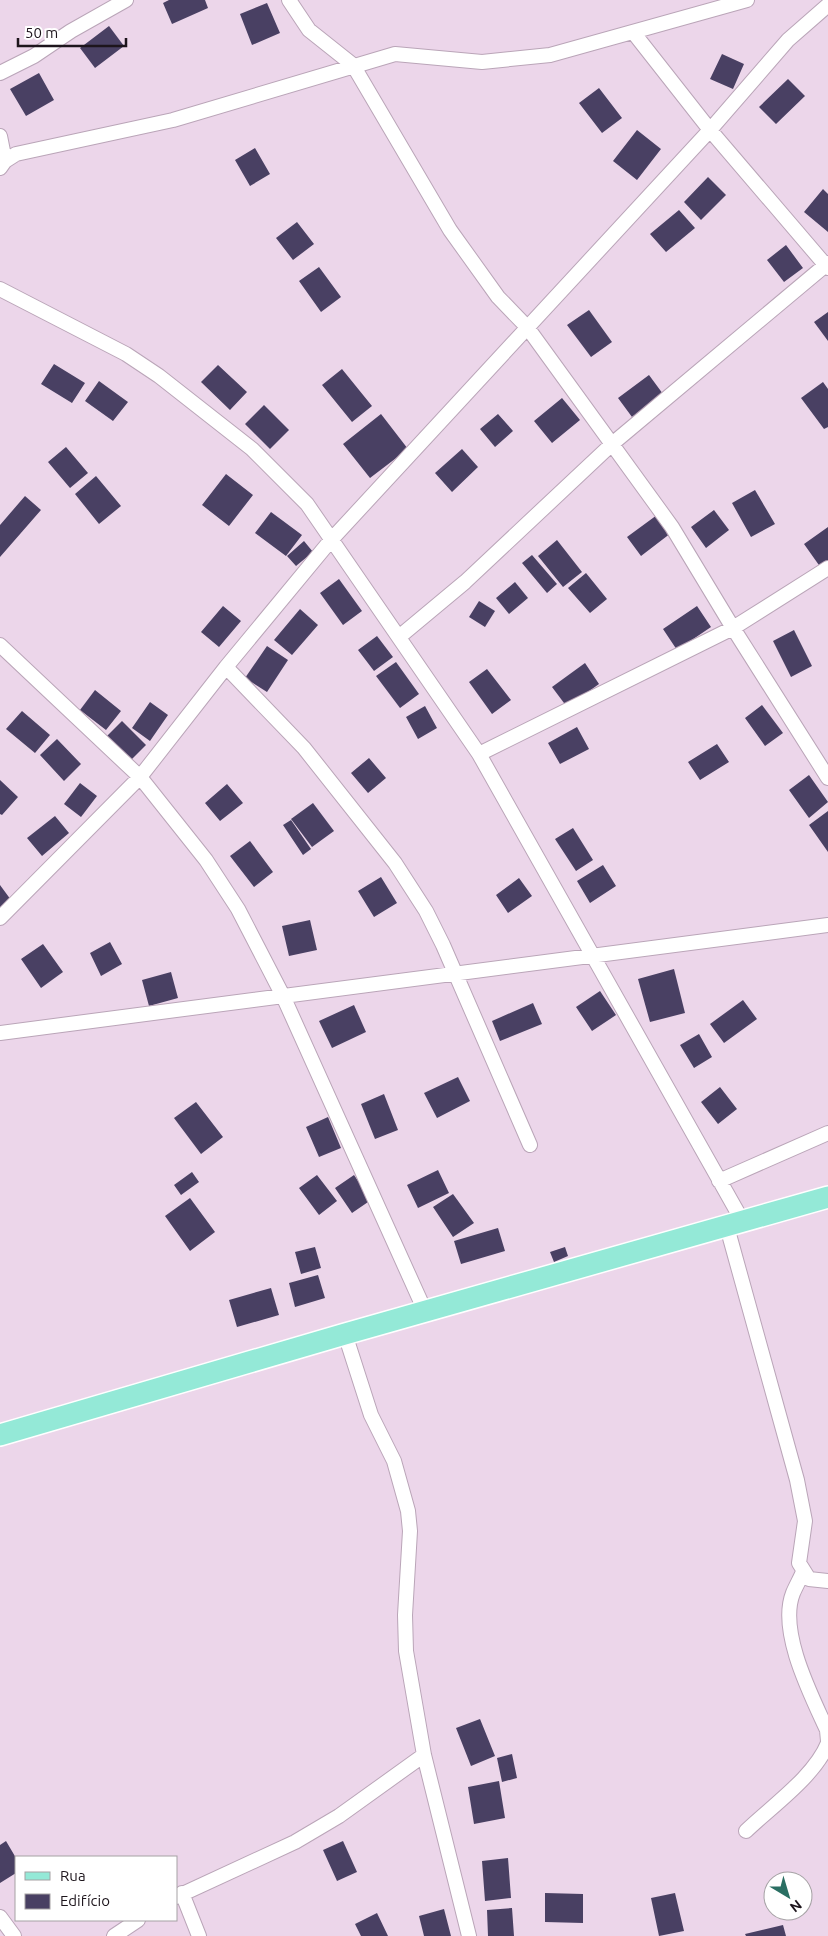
<svg xmlns="http://www.w3.org/2000/svg" width="828" height="1936" font-family="Ubuntu,sans-serif">
<rect width="100%" height="100%" fill="#ecd6ea"/>
<path fill="#494063" d="M169,0h36l3,8 -36,16 -9,-21z
M267,3l13,30 -28,12 -12,-31z
M109,26l15,20 -29,22 -15,-20z
M722,54l22,10 -11,25 -23,-10z
M39,73l15,27 -28,16 -16,-27z
M788,79l17,17 -29,28 -17,-17z
M599,88l23,30 -20,15 -23,-30z
M637,130l24,19 -24,31 -24,-19z
M255,148l15,26 -20,12 -15,-26z
M708,177l18,18 -25,25 -17,-18z
M823,189l5,5v38l-24,-20z
M679,210l16,18 -29,24 -16,-18z
M297,222l17,22 -21,16 -17,-22z
M786,245l17,23 -19,14 -17,-22z
M319,267l22,30 -20,15 -22,-31z
M589,310l23,32 -21,15 -24,-32z
M828,312v29l-14,-19z
M54,364l31,19 -13,20 -31,-19z
M218,365l29,27 -17,18 -29,-28z
M342,369l30,37 -20,16 -30,-37z
M649,375l14,19 -31,23 -14,-19z
M99,381l29,21 -15,19 -28,-20z
M823,382l5,7v38l-4,2 -23,-31z
M562,398l18,22 -28,23 -18,-22z
M264,405l25,25 -19,19 -25,-25z
M381,414l27,35 -38,29 -27,-34z
M498,414l15,17 -18,16 -15,-18z
M66,447l22,26 -18,15 -22,-26z
M462,449l16,18 -26,25 -17,-19z
M226,474l27,21 -24,31 -27,-21z
M96,476l25,30 -22,18 -24,-30z
M755,490l20,34 -24,13 -19,-34z
M25,496l16,14 -41,47v-32z
M714,510l15,20 -23,18 -15,-21z
M271,512l31,23 -16,21 -31,-23z
M657,515l14,18 -30,23 -14,-19z
M828,527v36l-7,5 -17,-24z
M557,540l25,32 -19,15 -25,-31z
M304,541l9,11 -17,14 -9,-10z
M532,555l25,29 -10,9 -25,-30z
M586,573l21,26 -17,14 -22,-25z
M339,579l23,32 -19,14 -23,-32z
M515,582l13,16 -19,16 -13,-16z
M479,601l16,10 -10,16 -16,-10z
M223,606l18,15 -22,26 -18,-15z
M697,606l14,21 -34,23 -14,-21z
M300,609l18,16 -26,30 -18,-15z
M794,630l18,36 -21,11 -18,-36z
M377,636l16,21 -19,14 -16,-21z
M267,646l21,14 -21,32 -22,-14z
M396,662l23,32 -19,14 -24,-32z
M585,663l14,21 -32,23 -15,-20z
M487,669l24,31 -19,14 -23,-32z
M95,690l26,21 -15,19 -26,-20z
M150,702l18,13 -18,26 -18,-13z
M762,705l21,28 -18,13 -20,-28z
M425,706l12,22 -19,11 -12,-22z
M22,711l28,24 -15,18 -29,-24z
M122,721l24,24 -16,16 -24,-24z
M577,727l12,22 -29,15 -12,-21z
M57,739l24,25 -17,17 -24,-26z
M717,744l12,18 -29,18 -12,-18z
M369,758l17,20 -18,15 -17,-20z
M809,775l19,27 -19,16 -20,-28z
M0,780l18,17 -16,18 -2,-1z
M80,783l17,13 -16,21 -17,-13z
M227,784l16,19 -23,18 -15,-18z
M313,803l21,28 -22,16 -21,-28z
M828,811v41l-19,-27z
M55,816l14,17 -27,23 -15,-18z
M291,820l20,29 -8,6 -20,-30z
M573,828l20,32 -17,11 -21,-32z
M250,841l23,31 -19,15 -24,-31z
M603,865l13,21 -26,17 -13,-22z
M381,877l16,26 -23,14 -16,-26z
M519,878l13,18 -24,17 -12,-18z
M0,885l11,15 -11,8z
M310,920l7,30 -28,6 -7,-30z
M110,942l12,22 -21,12 -11,-23z
M43,944l20,28 -22,16 -20,-29z
M674,969l11,44 -35,9 -12,-43z
M171,972l7,26 -29,8 -7,-26z
M600,991l16,24 -24,16 -16,-24z
M743,1000l14,19 -33,24 -14,-19z
M533,1003l9,21 -42,17 -8,-20z
M354,1005l12,27 -34,16 -13,-27z
M699,1034l13,23 -18,11 -14,-23z
M458,1077l12,24 -33,17 -13,-25z
M720,1087l17,22 -19,15 -17,-22z
M384,1094l14,36 -23,9 -14,-35z
M196,1102l27,35 -22,17 -27,-36z
M328,1117l13,31 -22,9 -13,-30z
M438,1170l11,23 -31,15 -11,-23z
M192,1172l7,10 -18,13 -7,-10z
M317,1175l20,26 -18,14 -20,-27z
M354,1175l17,25 -19,13 -17,-25z
M453,1194l21,29 -21,14 -20,-30z
M190,1198l25,34 -25,19 -25,-35z
M498,1228l7,23 -44,13 -7,-23z
M315,1247l6,21 -20,6 -6,-22z
M565,1247l3,9 -14,6 -4,-10z
M318,1275l7,23 -30,9 -6,-24z
M271,1288l8,27 -42,12 -8,-27z
M480,1719l15,37 -24,10 -15,-38z
M512,1754l5,24 -15,4 -5,-24z
M499,1781l6,37 -31,6 -6,-37z
M6,1841l10,17v15l-16,10v-38z
M343,1841l14,31 -20,9 -14,-31z
M508,1858l3,40 -26,3 -3,-40z
M545,1893l38,1v29l-38,-1z
M675,1893l9,38 -25,5 -8,-38z
M512,1908l2,28h-26l-1,-26z
M444,1909l7,27h-27l-5,-20z
M377,1913l11,23h-27l-6,-12z
M783,1925l3,11h-40l-1,-2z"/>
<g fill="none" stroke-linecap="round" stroke-linejoin="round">
<g stroke="#baa5b8" stroke-width="16">
<path id="street" d="M289,0l20,30 44,35 97,165 48,67 29,30 145,200 61,101 95,150
M633,32l77,98 118,138
M0,73l34,-17 37,-25 55,-31
M0,136l5,25
M0,168l5,-7 11,-7 157,-34 222,-66 87,8 68,-7 197,-55
M0,289l126,65 33,22 93,73 55,55 172,250 264,468
M399,637l66,-55 147,-138 216,-181
M0,645l140,132 66,83 32,49 45,87 142,315
M226,667l78,81 91,115 31,48 17,34 87,200
M479,754l254,-126 95,-60
M0,918l140,-141 86,-110 105,-127 379,-410 78,-90 40,-35
M0,1033l828,-108
M719,1181l109,-48
M727,1227l70,253 8,41 -6,42 10,16 19,2
M345,1334l26,81 23,46 14,50 2,20 -5,84 1,36 18,104 45,181
M803,1572c-3,7 -7,14 -10,21 -15,38 18,102 34,137l1,11
M746,1831c26,-25 69,-55 82,-88
M182,1893l17,43
M176,1897l119,-55 44,-26 85,-61
M0,1917l14,19
M114,1936l24,-16"/>
</g>
<g stroke="#fff" stroke-width="24">
<path id="primary" d="M0,1435l345,-101 483,-137"/>
</g>
<use href="#street" stroke="#fff" stroke-width="14"/>
<use href="#primary" stroke="#94e9d7" stroke-width="21"/>
</g>
<rect x="15" y="1856" width="162" height="65" fill="#ffffff" stroke="#a5a1a4"/>
<rect x="25" y="1872" width="25" height="8" fill="#94e9d7" stroke="#a5a1a4"/>
<text x="60" y="1881" font-size="15" fill="#1d151c">Rua</text>
<rect x="25" y="1894" width="25" height="15" fill="#494063" stroke="#a5a1a4"/>
<text x="60" y="1906" font-size="15" fill="#1d151c">Edifício</text>
<g transform="translate(788 1896) rotate(142)"><circle r="24" fill="#ffffff" stroke="#a5a1a4"/>
<path d="M0-4L9 19L0 12L-9 19Z" fill="#2a6f63"/>
<text y="-8" font-size="14" font-weight="bold" text-anchor="middle" fill="#1d151c">N</text>
</g>
<path d="M18 38v8h108v-8" fill="none" stroke="#1d151c" stroke-width="2.5"/>
<text x="25" y="38" font-size="15" fill="#1d151c" stroke="#ffffff" stroke-width="4" paint-order="stroke">50 m</text>
</svg>
